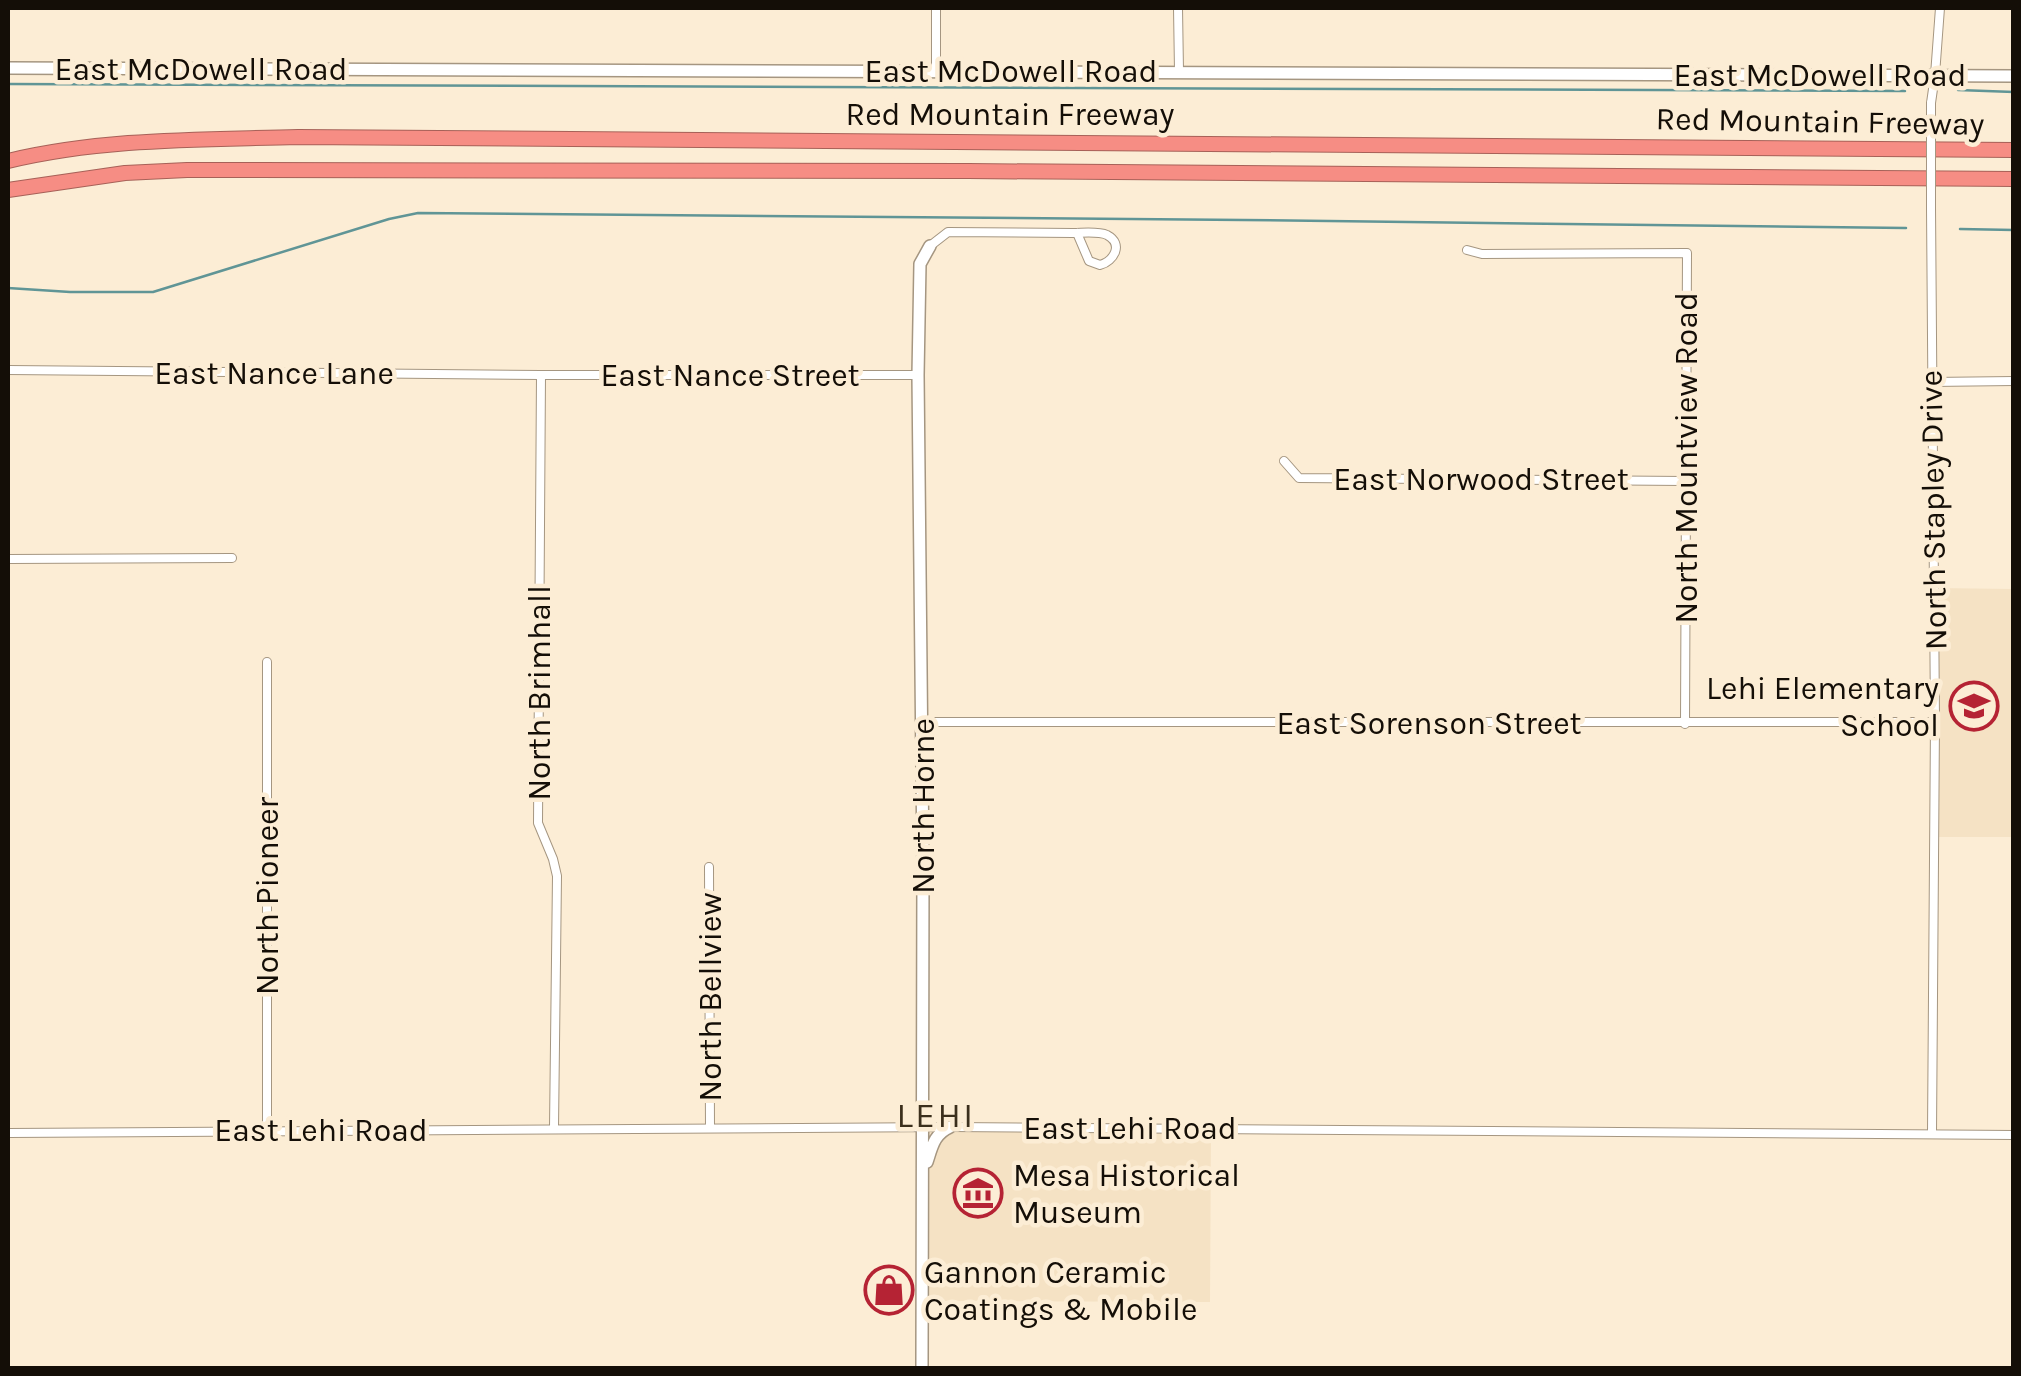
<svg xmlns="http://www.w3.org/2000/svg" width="2021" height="1376" font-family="Karla,sans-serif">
<rect width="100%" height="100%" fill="#fcedd5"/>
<path fill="#f5e2c4" d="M1934,588l79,1v248h-79z
M923,1127l288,1 -1,174 -288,-1z"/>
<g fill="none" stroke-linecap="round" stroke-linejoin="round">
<path stroke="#609596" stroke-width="2.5" d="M8,84l1897,7
M1958,90l56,2
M1960,229l54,1
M8,288l62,4h83l236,-73 29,-6 825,7 663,8"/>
<g stroke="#a59681" stroke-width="10">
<path id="street" d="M1178,8l1,63
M936,70v-62
M1931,103l4,-28 5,-67
M1931,208l4,514 -3,411
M930,246l18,-14 125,1c10,0 25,-2 34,2 17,9 7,26 -7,30l-11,-4 -12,-28
M1467,250l15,4 205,-1 -2,471
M8,370l533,5h377
M541,375l-3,448 15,36 4,17 -3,252
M1931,382l83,-1
M1284,461l15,17 386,3
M8,559l224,-1
M267,662v468
M922,722h1013
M709,867l1,261
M8,1133l942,-6 1064,8"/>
</g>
<g stroke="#a59681" stroke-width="14">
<path id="secondary" d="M8,68c668,4 1337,0 2006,8
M927,1162c5,-15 7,-28 23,-35
M922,1368l1,-502 -5,-491 2,-111 10,-18"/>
</g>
<g stroke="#a76158" stroke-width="16">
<path id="highway" d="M8,161c96,-23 192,-21 290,-24l1716,13
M8,190l117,-17 62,-3 781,1 1046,8"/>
</g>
<use href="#street" stroke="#fff" stroke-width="8"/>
<use href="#secondary" stroke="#fff" stroke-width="11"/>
<use href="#highway" stroke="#f68d84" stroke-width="14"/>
<g stroke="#a59681" stroke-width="10" stroke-linecap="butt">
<path id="street-bridge" d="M1931,103v105"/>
</g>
<use href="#street-bridge" stroke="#fff" stroke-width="8"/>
</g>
<defs>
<g id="school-ring" transform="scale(2.5)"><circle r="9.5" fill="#fcedd5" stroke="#b52334" stroke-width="1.5"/><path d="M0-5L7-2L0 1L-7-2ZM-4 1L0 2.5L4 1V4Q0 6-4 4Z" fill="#b52334"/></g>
<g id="museum-ring" transform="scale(2.5)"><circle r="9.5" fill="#fcedd5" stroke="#b52334" stroke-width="1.5"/><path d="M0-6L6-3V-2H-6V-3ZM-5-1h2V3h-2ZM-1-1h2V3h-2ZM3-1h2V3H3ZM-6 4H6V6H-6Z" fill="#b52334"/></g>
<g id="shop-ring" transform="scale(2.5)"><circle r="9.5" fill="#fcedd5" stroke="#b52334" stroke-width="1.5"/><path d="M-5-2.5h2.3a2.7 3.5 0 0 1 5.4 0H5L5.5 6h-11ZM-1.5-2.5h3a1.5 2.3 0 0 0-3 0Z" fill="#b52334"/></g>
</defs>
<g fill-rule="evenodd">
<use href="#school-ring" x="1974" y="706"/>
<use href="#museum-ring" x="978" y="1193"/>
<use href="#shop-ring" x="889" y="1290"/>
</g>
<g text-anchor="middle" stroke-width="9" stroke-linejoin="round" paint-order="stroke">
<g font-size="32" fill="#140e07" stroke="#fcedd5">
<text x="201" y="80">East McDowell Road</text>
<text x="1011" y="82">East McDowell Road</text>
<text x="1820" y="86">East McDowell Road</text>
<text x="1010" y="125">Red Mountain Freeway</text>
<text transform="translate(1820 121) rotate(1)" y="11">Red Mountain Freeway</text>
<text x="274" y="384">East Nance Lane</text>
<text x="730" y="386">East Nance Street</text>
<text transform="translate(1686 458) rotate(-90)" y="11">North Mountview Road</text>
<text x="1481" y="490">East Norwood Street</text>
<text transform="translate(1933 510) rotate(-91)" y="11">North Stapley Drive</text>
<text transform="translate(539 693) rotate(-90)" y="11">North Brimhall</text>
<text x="1429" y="734">East Sorenson Street</text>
<text transform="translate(923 806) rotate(-90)" y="11">North Horne</text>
<text transform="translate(267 896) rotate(-90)" y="11">North Pioneer</text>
<text transform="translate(710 997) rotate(-90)" y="11">North Bellview</text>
<text x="1130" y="1139">East Lehi Road</text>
<text x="321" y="1141">East Lehi Road</text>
</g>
<g font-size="32" fill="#140e07" stroke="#fcedd5" text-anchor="start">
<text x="1939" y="699" text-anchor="end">Lehi Elementary<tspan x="1939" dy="37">School</tspan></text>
<text x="1013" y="1186">Mesa Historical<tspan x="1013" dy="37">Museum</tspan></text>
<text x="924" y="1283">Gannon Ceramic<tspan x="924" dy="37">Coatings &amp; Mobile</tspan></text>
</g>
<g font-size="35" letter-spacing="2.5" fill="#3b2f1c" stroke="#fcedd5">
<text x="936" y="1127">LEHI</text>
</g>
</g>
<rect width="2021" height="1376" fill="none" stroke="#140e07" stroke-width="20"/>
</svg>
